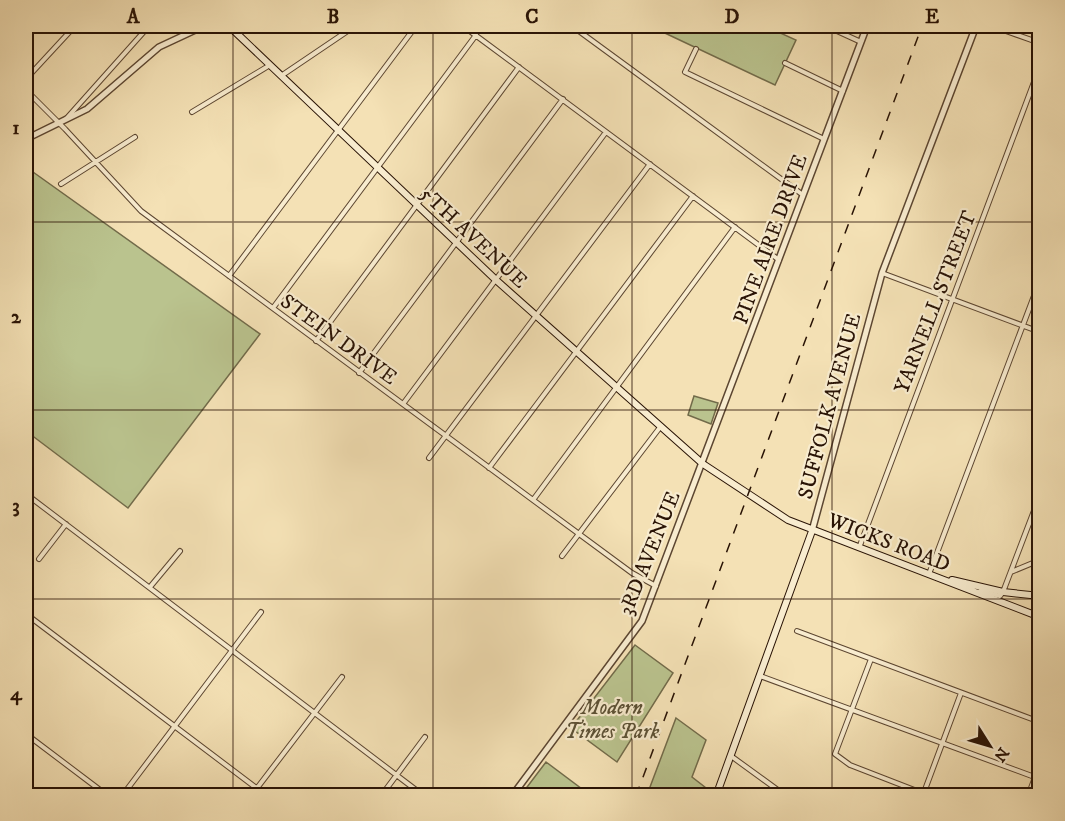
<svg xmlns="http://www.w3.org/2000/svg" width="1065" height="821" font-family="'IM FELL DW Pica',serif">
<rect width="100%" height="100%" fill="#f4e1b5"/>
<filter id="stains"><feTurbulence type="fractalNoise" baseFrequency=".00333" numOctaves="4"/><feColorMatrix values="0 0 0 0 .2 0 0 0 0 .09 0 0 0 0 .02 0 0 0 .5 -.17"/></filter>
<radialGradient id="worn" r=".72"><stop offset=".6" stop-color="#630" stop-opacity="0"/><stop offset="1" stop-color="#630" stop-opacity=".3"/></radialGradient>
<path fill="#bac38e" stroke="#726b4a" stroke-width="1.5" d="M650,26h115l31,14 -21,45z
M26,167l234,167 -132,174 -102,-77z
M694,396l24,7 -7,21 -23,-9z
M635,645l38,28 -56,89 -46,-34z
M676,718l30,22 -14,37 18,14 -1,4h-62z
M546,762l44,33h-69z"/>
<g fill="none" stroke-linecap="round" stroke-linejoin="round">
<g stroke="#5c4631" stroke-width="6">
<path id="minor" d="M463,26l316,234
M572,26l231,169
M826,26l35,16
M992,26l48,17
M696,49l-11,23 139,67
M785,63l58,28
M281,76l74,-50
M26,79l49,-53
M26,90l39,39 76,82 491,362 24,13
M192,112l78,-47
M66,119l83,-93
M61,184l74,-47
M882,273l158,59
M229,276l187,-250
M273,308l203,-273
M316,341l203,-274
M359,373l204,-274
M403,404l203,-272
M26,438l4,4 -4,6
M429,458l221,-294
M489,468l204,-272
M26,494l398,302
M533,500l202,-273
M859,548l181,-482
M562,556l99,-130
M39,559l27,-35
M1011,572l29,-12
M929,574l111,-294
M150,587l30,-36
M980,591l20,5 3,-4 37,-97
M26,614l241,182
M797,631l243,91
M871,659l-36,95 15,11 80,31
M760,676l280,103
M26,734l82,62
M731,756l55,40
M923,795l38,-102
M122,796l139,-184
M251,796l91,-119
M381,796l44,-59
M1028,796l12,-32"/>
</g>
<g stroke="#5c4631" stroke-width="8">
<path id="tertiary" d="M26,139l61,-30 72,-62 45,-21
M812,531l70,-258 94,-247
M512,796l130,-175 225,-595"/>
</g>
<g stroke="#291305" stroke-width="8">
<path id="secondary" d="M229,26l267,254 207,184 85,56 252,97
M952,580l51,12 37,4
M716,796l96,-265"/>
</g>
<use href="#minor" stroke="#f8eccf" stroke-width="4"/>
<use href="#tertiary" stroke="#f8eccf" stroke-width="5"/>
<use href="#secondary" stroke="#f8eccf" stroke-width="6"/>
<path stroke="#291305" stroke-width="1.5" stroke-dasharray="10 10" stroke-linecap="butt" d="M636,796l286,-770"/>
</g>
<path fill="none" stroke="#291305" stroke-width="1.5" stroke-opacity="0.55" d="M233,26v770M433,26v770M632,26v770M832,26v770M26,222h1014M26,410h1014M26,599h1014"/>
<g text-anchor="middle" stroke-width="4.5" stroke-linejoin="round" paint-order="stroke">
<g font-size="21" fill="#291305" stroke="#f8eccf">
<text transform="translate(474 237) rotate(43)" y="7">5TH AVENUE</text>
<text transform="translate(770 239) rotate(-70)" y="7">PINE AIRE DRIVE</text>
<text transform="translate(935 302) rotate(-69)" y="7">YARNELL STREET</text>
<text transform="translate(339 339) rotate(36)" y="7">STEIN DRIVE</text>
<text transform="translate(829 406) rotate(-75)" y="7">SUFFOLK AVENUE</text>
<text transform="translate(889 542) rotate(21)" y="7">WICKS ROAD</text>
<text transform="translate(649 553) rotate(-68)" y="7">3RD AVENUE</text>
</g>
<g font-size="21" font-style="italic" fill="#5c5135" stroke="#f8eccf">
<text x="612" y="714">Modern<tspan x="612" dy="24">Times Park</tspan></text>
</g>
</g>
<rect width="1065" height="821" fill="none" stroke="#f4e1b5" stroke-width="66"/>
<g transform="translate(990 746) rotate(127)" stroke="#f8eccf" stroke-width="4.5" paint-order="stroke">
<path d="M0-4.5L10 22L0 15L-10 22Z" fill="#291305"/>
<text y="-9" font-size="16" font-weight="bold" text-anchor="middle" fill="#291305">N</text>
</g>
<rect x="33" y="33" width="999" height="755" fill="none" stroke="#291305" stroke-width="2"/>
<g font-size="20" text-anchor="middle" font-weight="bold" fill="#291305">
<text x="133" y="23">A</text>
<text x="333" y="23">B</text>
<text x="532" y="23">C</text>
<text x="732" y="23">D</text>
<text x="932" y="23">E</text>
<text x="16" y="134">1</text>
<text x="16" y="323">2</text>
<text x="16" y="512">3</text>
<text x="16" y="700">4</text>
</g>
<rect width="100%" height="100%" filter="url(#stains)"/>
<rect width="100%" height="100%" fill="url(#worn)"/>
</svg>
